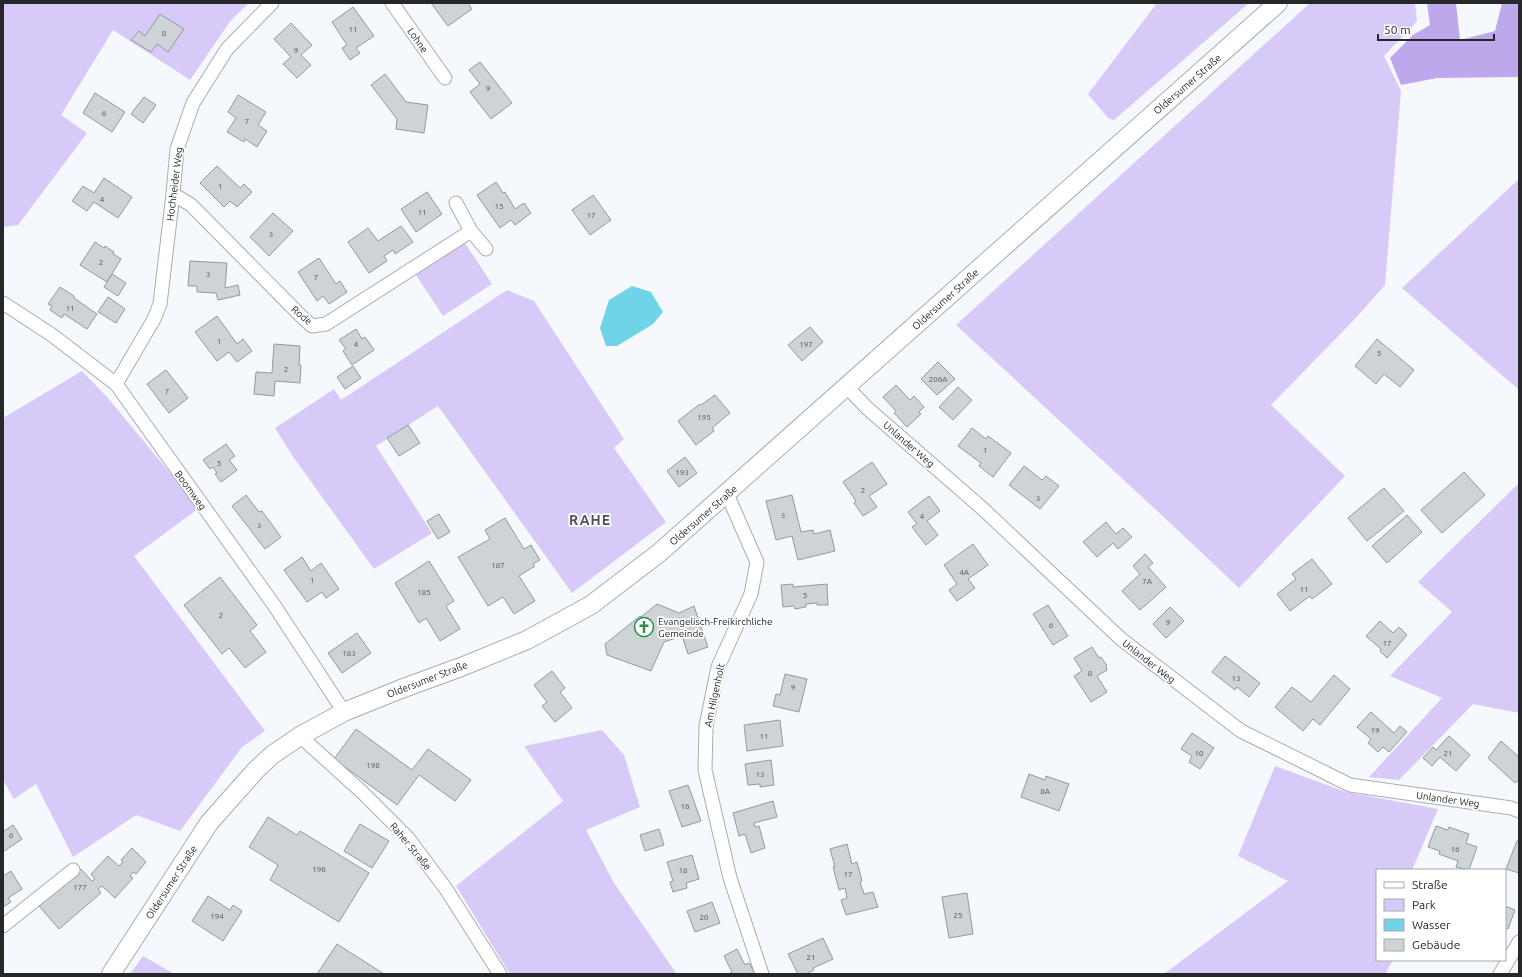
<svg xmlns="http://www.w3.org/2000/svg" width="1522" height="977" font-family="Ubuntu,sans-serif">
<rect width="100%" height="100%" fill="#f5f9fe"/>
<path fill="#d8caf8" d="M3,3h246l-18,17 -41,60 -77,-50 -52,85 26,18 -69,92 -15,2z
M1157,3h92l-135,117 -6,-2 -20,-24z
M1310,3h105l2,18 -33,35 17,35 -16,194 -33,37 -81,83 74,71 -106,112 -72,-68 -211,-195z
M1519,179v211l-117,-102z
M463,240l29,44 -49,32 -29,-44z
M507,290l27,11 90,138 -10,9 52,74 -94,71 -134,-187 -62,40 56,87 -58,36 -80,-111 -19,-30 59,-39 7,11z
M82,371l25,26 92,111 -65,48 131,175 -23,16 -62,84 -44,-16 -63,42 -37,-73 -22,15 -11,-19v-362z
M1519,483v230l-46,-9 -74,76 -30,-3 73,-79 -52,-22 62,-64 -34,-30z
M602,730l22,25 16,52 -54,23 28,53 62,90 -166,1 -54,-88 107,-85 -39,-55z
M1275,766l71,26 92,17 -26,61h-35v90h16l-8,14h-221l124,-93 -50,-25z
M143,956l31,18h-44z"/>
<path fill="#bea8ec" d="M1427,3h29l4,37 35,-9 7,-28h17v74l-82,1 -36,7 -11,-27 23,-23 17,-10z"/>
<path fill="#6fd4e8" d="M632,286l19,6 12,20 -10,12 -36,22h-11l-6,-18 9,-28z"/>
<path fill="#cdd3d6" stroke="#93999c" d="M431,3h37l4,6 -24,17z
M353,7l21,29 -18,12 4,5 -10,7 -8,-12 5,-3 -15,-23z
M160,14l24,15 -16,23 -11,-8 -6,8 -20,-12 8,-9 6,5z
M291,23l21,22 -11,10 10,10 -14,13 -14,-14 8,-7 -17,-18z
M480,62l32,41 -21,16 -21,-27 10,-8 -11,-14z
M385,74l21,28 22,3 -4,28 -28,-4 1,-10 -26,-34z
M95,93l30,19 -13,20 -29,-19z
M238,95l28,17 -8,13 9,6 -10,16 -12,-8 -1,3 -17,-10 9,-14 -8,-6z
M144,97l12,8 -13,18 -12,-9z
M217,166l23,22 4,-4 8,8 -15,15 -7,-6 -6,6 -24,-24z
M104,178l28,19 -14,21 -24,-16 -7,9 -15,-10 11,-15 11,7z
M496,182l7,11 2,-1 10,17 9,-6 7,10 -16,12 -4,-5 -11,8 -23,-33z
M427,192l15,22 -26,18 -15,-23z
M593,195l18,25 -21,15 -18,-25z
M273,213l20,18 -24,25 -19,-19z
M401,226l12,16 -18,12 -2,-4 -9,6 3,5 -18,12 -21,-31 20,-14 10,13z
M95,242l9,6 1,-2 9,6 -1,2 8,5 -14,23 -27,-17z
M319,258l17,26 4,-3 7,11 -18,12 -6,-8 -6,5 -19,-29z
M190,261l37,2 -2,25 13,-3 2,10 -22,5 -2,-7 -19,-1v-6h-9z
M112,274l14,9 -8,13 -14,-9z
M60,287l14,9v2l23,16 -10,15 -23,-15 -2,4 -12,-8 2,-4 -4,-2z
M108,297l17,12 -9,14 -18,-11z
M217,316l20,28 6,-5 9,12 -15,11 -8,-10 -12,9 -22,-29z
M810,327l13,15 -21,19 -14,-16z
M356,329l6,10 3,-2 9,13 -22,15 -9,-14 3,-2 -7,-9z
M1377,339l37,31 -14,17 -16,-13 -8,10 -21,-18z
M274,344l26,2 -1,19h2l-1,18 -25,-2 -1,15 -20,-2 2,-22 16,1z
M938,362l17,17 -18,16 -16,-16z
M353,366l8,12 -16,11 -8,-12z
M166,370l22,28 -19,15 -22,-29z
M896,385l14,15 4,-4 10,11 -5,5 2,2 -14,13 -13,-14 2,-2 -13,-14z
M958,387l14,13 -19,20 -14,-13z
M715,395l15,18 -18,15 2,3 -18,14 -18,-24 22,-17 1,1z
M408,425l12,18 -21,13 -12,-18z
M972,428l14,11 2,-3 23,17 -18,24 -14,-11 2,-3 -23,-17z
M226,444l9,12 -6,4 8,10 -16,12 -6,-8 2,-1 -4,-6 -3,2 -7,-9z
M685,457l12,16 -18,14 -12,-16z
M872,462l15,22 -18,12 8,11 -14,9 -9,-13 2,-2 -13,-19z
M1024,466l18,14 4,-4 13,10 -19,23 -31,-24z
M1464,472l21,23 -43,38 -21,-23z
M1384,488l20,23 -37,30 -19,-23z
M246,495l13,17 3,-1 19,26 -16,12 -33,-43z
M792,495l9,37 12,-2 1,4 16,-4 5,21 -37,9 -6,-24 -16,4 -10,-39z
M929,496l11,15 -13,10 11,14 -12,10 -14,-18 5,-3 -9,-12z
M439,514l11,18 -12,7 -11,-18z
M1407,515l15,17 -35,31 -15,-17z
M505,518l19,31 7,-4 9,15 -7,4 2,2 -16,10 16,25 -21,13 -11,-17 -15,9 -30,-49 32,-18 -5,-9z
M1106,522l10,12 7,-6 9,9 -14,12 -5,-6 -16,14 -14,-15z
M973,544l15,21 -20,14 7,9 -18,13 -8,-11 8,-6 -13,-19z
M1145,554l8,9 -5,4 18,20 -26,23 -18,-19 18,-17 -7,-8z
M302,557l9,14 10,-8 18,26 -13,9 -4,-6 -15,10 -23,-32z
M1312,559l20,25 -20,15 -2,-3 -20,15 -13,-17 19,-15 -4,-5z
M429,561l25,40 -8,5 14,23 -20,12 -14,-23 -7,5 -24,-40z
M220,577l37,48 -7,6 16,21 -21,16 -16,-20 -7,6 -38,-49z
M793,584v3l34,-3 1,21h-11v-2l-11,1v3l-11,2 -1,-3 -11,1 -2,-22z
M657,604l22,9 15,-7 14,41 -20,7 -6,-18 -18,6 -13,29 -44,-16 -2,-11 35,-28 1,1z
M1048,605l20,31 -15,9 -20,-31z
M1170,607l14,14 -18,17 -13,-14z
M1380,621l13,12 6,-6 8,8 -20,23 -7,-7 1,-2 -15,-13z
M357,633l14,20 -29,20 -14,-20z
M1092,647l7,11 2,-1 6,9 -1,1 1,3 -10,6 10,16 -16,10 -17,-26 8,-5 -8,-13z
M1225,656l35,27 -11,14 -12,-10 -2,3 -23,-18z
M552,671l13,17 -5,4 12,16 -17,14 -13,-16 5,-4 -13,-17z
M785,674l22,5 -8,33 -26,-6 3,-12 4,1z
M1334,675l16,14 -30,36 -7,-6 -10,12 -28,-24 17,-20 19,15z
M1371,712l23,21 6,-7 7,6 -18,20 -6,-5 -5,5 -10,-9 3,-4 -14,-12z
M780,720l3,26 -36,5 -3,-26z
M356,729l56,41 16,-21 43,31 -16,21 -36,-26 -22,30 -63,-46z
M1192,733l22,15 -14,21 -11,-7 3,-6 -11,-7z
M1449,736l21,19 -14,16 -16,-14 -8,9 -9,-8 10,-11 3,3z
M1501,741l18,16v23l-4,3 -27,-25z
M771,760l3,25 -14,2v-3l-12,1 -3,-21z
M1029,774l16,6 1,-4 23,8 -10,27 -38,-14z
M688,785l13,36 -19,6 -13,-36z
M773,801l4,16 -23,6 1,4 4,-1 6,22 -14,5 -6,-19 -6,2 -6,-23z
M268,817l29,18 3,-4 69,42 -30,49 -69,-42 8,-15 -29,-18z
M360,824l29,17 -17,27 -28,-17z
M13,825l9,14 -19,13v-22l1,1z
M1436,826l12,4 1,-3 20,7 -3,9 11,4 -8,23 -13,-3 2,-6 -19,-7 1,-3 -12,-4z
M659,829l5,16 -19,6 -5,-16z
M1517,841h2v32l-13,-4z
M847,844l5,20 5,-2 5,19 -2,1 4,12 9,-2 5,15 -32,8 -5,-15 6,-2 -2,-10 -6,2 -6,-23h2l-5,-18z
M132,848l14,14 -10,12 -3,-2 -3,4 3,2 -18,20 -13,-12 -4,3 3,4 -42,36 -20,-23 42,-37 11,12 3,-2 -4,-5 17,-18 11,10 4,-4 -2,-2z
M692,855l7,24 -13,4 1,5 -14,4 -3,-10 3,-1 -6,-19z
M11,871l11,18 -14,9 3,4 -8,5v-31z
M967,893l6,41 -24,4 -7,-41z
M208,896l22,14 3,-5 9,6 -19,30 -31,-20z
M712,902l8,21 -25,9 -8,-21z
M1505,906l10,4 -7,19 -3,-1z
M823,938l10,21 -20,9 1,2 -8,4h-8l-10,-20z
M337,944l47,30h-67z
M737,949l8,16 4,-2 6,11h-26l3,-2 -8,-16z"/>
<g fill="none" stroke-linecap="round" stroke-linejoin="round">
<g stroke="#a8acb1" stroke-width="15">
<path id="minor" d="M392,3l53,75
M173,194l18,11 110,111 11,10 14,-2 145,-93 15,18
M456,203l15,28
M3,303l49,32 64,49 158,221 70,107
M116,384l38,-65 6,-15 13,-110 4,-45 16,-46 34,-54 45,-46
M847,387l20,21 116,101 138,130 120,92 109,54 161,23 8,3
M727,494l30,68 -6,32 -33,73 -12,59 -1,44 25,108 32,96
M300,736l63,57 45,45 38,51 54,85
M3,926l70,-56
M1500,974l19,-32"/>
</g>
<g stroke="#a8acb1" stroke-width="20">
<path id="secondary" d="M111,974l98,-151 47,-53 16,-15 28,-19 44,-24 57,-23 60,-22 66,-27 64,-35 68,-52 619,-550"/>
</g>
<use href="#minor" stroke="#fff" stroke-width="13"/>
<use href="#secondary" stroke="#fff" stroke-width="18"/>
</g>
<defs>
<g id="church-ring" transform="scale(1)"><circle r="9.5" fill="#fff" stroke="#2d8f44" stroke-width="1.5"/><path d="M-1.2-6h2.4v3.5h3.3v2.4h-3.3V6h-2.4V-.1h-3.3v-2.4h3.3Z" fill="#2d8f44"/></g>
</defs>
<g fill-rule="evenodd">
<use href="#church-ring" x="644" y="627"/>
</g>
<g text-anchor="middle" stroke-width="3.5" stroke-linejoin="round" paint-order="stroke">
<g font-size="8" fill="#4f5254">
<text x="353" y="32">11</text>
<text x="164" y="36">8</text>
<text x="296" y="53">9</text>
<text x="488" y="91">9</text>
<text x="104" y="116">6</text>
<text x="247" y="124">7</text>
<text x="220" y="189">1</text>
<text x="102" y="202">4</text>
<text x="499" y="209">15</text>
<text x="422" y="215">11</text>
<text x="591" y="218">17</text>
<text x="271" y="237">3</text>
<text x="101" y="265">2</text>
<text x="208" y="277">3</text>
<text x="316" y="280">7</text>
<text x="70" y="311">11</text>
<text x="219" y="344">1</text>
<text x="356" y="347">4</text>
<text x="806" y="347">197</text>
<text x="1379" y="356">5</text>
<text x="286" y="372">2</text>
<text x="938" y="382">206A</text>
<text x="167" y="394">7</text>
<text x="704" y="420">195</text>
<text x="985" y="453">1</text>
<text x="219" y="466">5</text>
<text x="682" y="475">193</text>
<text x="863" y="493">2</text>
<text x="1038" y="501">3</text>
<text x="783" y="518">3</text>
<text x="922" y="519">4</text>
<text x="259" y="528">3</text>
<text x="498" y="568">187</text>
<text x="964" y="575">4A</text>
<text x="312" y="583">1</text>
<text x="1147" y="584">7A</text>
<text x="1304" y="592">11</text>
<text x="424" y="595">185</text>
<text x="805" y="598">5</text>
<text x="221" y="618">2</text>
<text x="1168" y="625">9</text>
<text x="1051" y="628">6</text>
<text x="1387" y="646">17</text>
<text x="349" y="656">183</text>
<text x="1090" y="676">8</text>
<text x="1236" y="681">13</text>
<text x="793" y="690">9</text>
<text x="1375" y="733">19</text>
<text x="764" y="739">11</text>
<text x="1199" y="756">10</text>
<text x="1448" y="756">21</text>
<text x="373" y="768">198</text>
<text x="760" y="777">13</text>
<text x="1045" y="794">8A</text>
<text x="685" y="809">16</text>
<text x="11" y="838">6</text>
<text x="1455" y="852">16</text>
<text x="319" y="872">196</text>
<text x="683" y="873">18</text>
<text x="848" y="877">17</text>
<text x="80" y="890">177</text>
<text x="958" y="918">25</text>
<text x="217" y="919">194</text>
<text x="704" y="920">20</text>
<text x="811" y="960">21</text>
</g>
<g font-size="10" fill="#252729" stroke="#fff">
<text transform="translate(418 40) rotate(55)" y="4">Lohne</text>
<text transform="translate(1187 84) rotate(-41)" y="4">Oldersumer Straße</text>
<text transform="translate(174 184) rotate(-83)" y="4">Hochheider Weg</text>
<text transform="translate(945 299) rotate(-42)" y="4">Oldersumer Straße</text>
<text transform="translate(302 315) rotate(40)" y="4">Rode</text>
<text transform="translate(909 444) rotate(41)" y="4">Unlander Weg</text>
<text transform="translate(191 490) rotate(54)" y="4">Boomweg</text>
<text transform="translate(703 515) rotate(-41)" y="4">Oldersumer Straße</text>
<text transform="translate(1149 661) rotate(38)" y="4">Unlander Weg</text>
<text transform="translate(427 679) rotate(-21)" y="4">Oldersumer Straße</text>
<text transform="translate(714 695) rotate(-78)" y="4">Am Hilgenholt</text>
<text transform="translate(1448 799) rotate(8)" y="4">Unlander Weg</text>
<text transform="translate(411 846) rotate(50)" y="4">Raher Straße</text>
<text transform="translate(171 882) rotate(-57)" y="4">Oldersumer Straße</text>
</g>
<g font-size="10" fill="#252729" stroke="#fff" text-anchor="start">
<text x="658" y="625">Evangelisch-Freikirchliche<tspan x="658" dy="12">Gemeinde</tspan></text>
</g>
<g font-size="14" font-weight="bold" letter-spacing="1" fill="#4f5357" stroke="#fff">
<text x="590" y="525">RAHE</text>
</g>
</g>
<rect width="1522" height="977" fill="none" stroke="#252729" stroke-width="8"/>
<rect x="1376" y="869" width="130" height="92" fill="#ffffff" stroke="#a8a9a9"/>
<rect x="1384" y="882" width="20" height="6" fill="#ffffff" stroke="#a8a9a9"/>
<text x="1412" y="889" font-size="12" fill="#252729">Straße</text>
<rect x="1384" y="899" width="20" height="12" fill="#d8caf8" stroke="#a8a9a9"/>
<text x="1412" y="909" font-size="12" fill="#252729">Park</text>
<rect x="1384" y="919" width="20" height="12" fill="#6fd4e8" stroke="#a8a9a9"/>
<text x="1412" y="929" font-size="12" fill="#252729">Wasser</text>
<rect x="1384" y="939" width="20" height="12" fill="#cdd3d6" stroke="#a8a9a9"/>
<text x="1412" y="949" font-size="12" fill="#252729">Gebäude</text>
<path d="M1378 34v6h116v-6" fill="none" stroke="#252729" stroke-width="2"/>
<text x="1384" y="34" font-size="12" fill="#252729" stroke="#ffffff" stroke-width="3" paint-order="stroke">50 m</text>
</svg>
